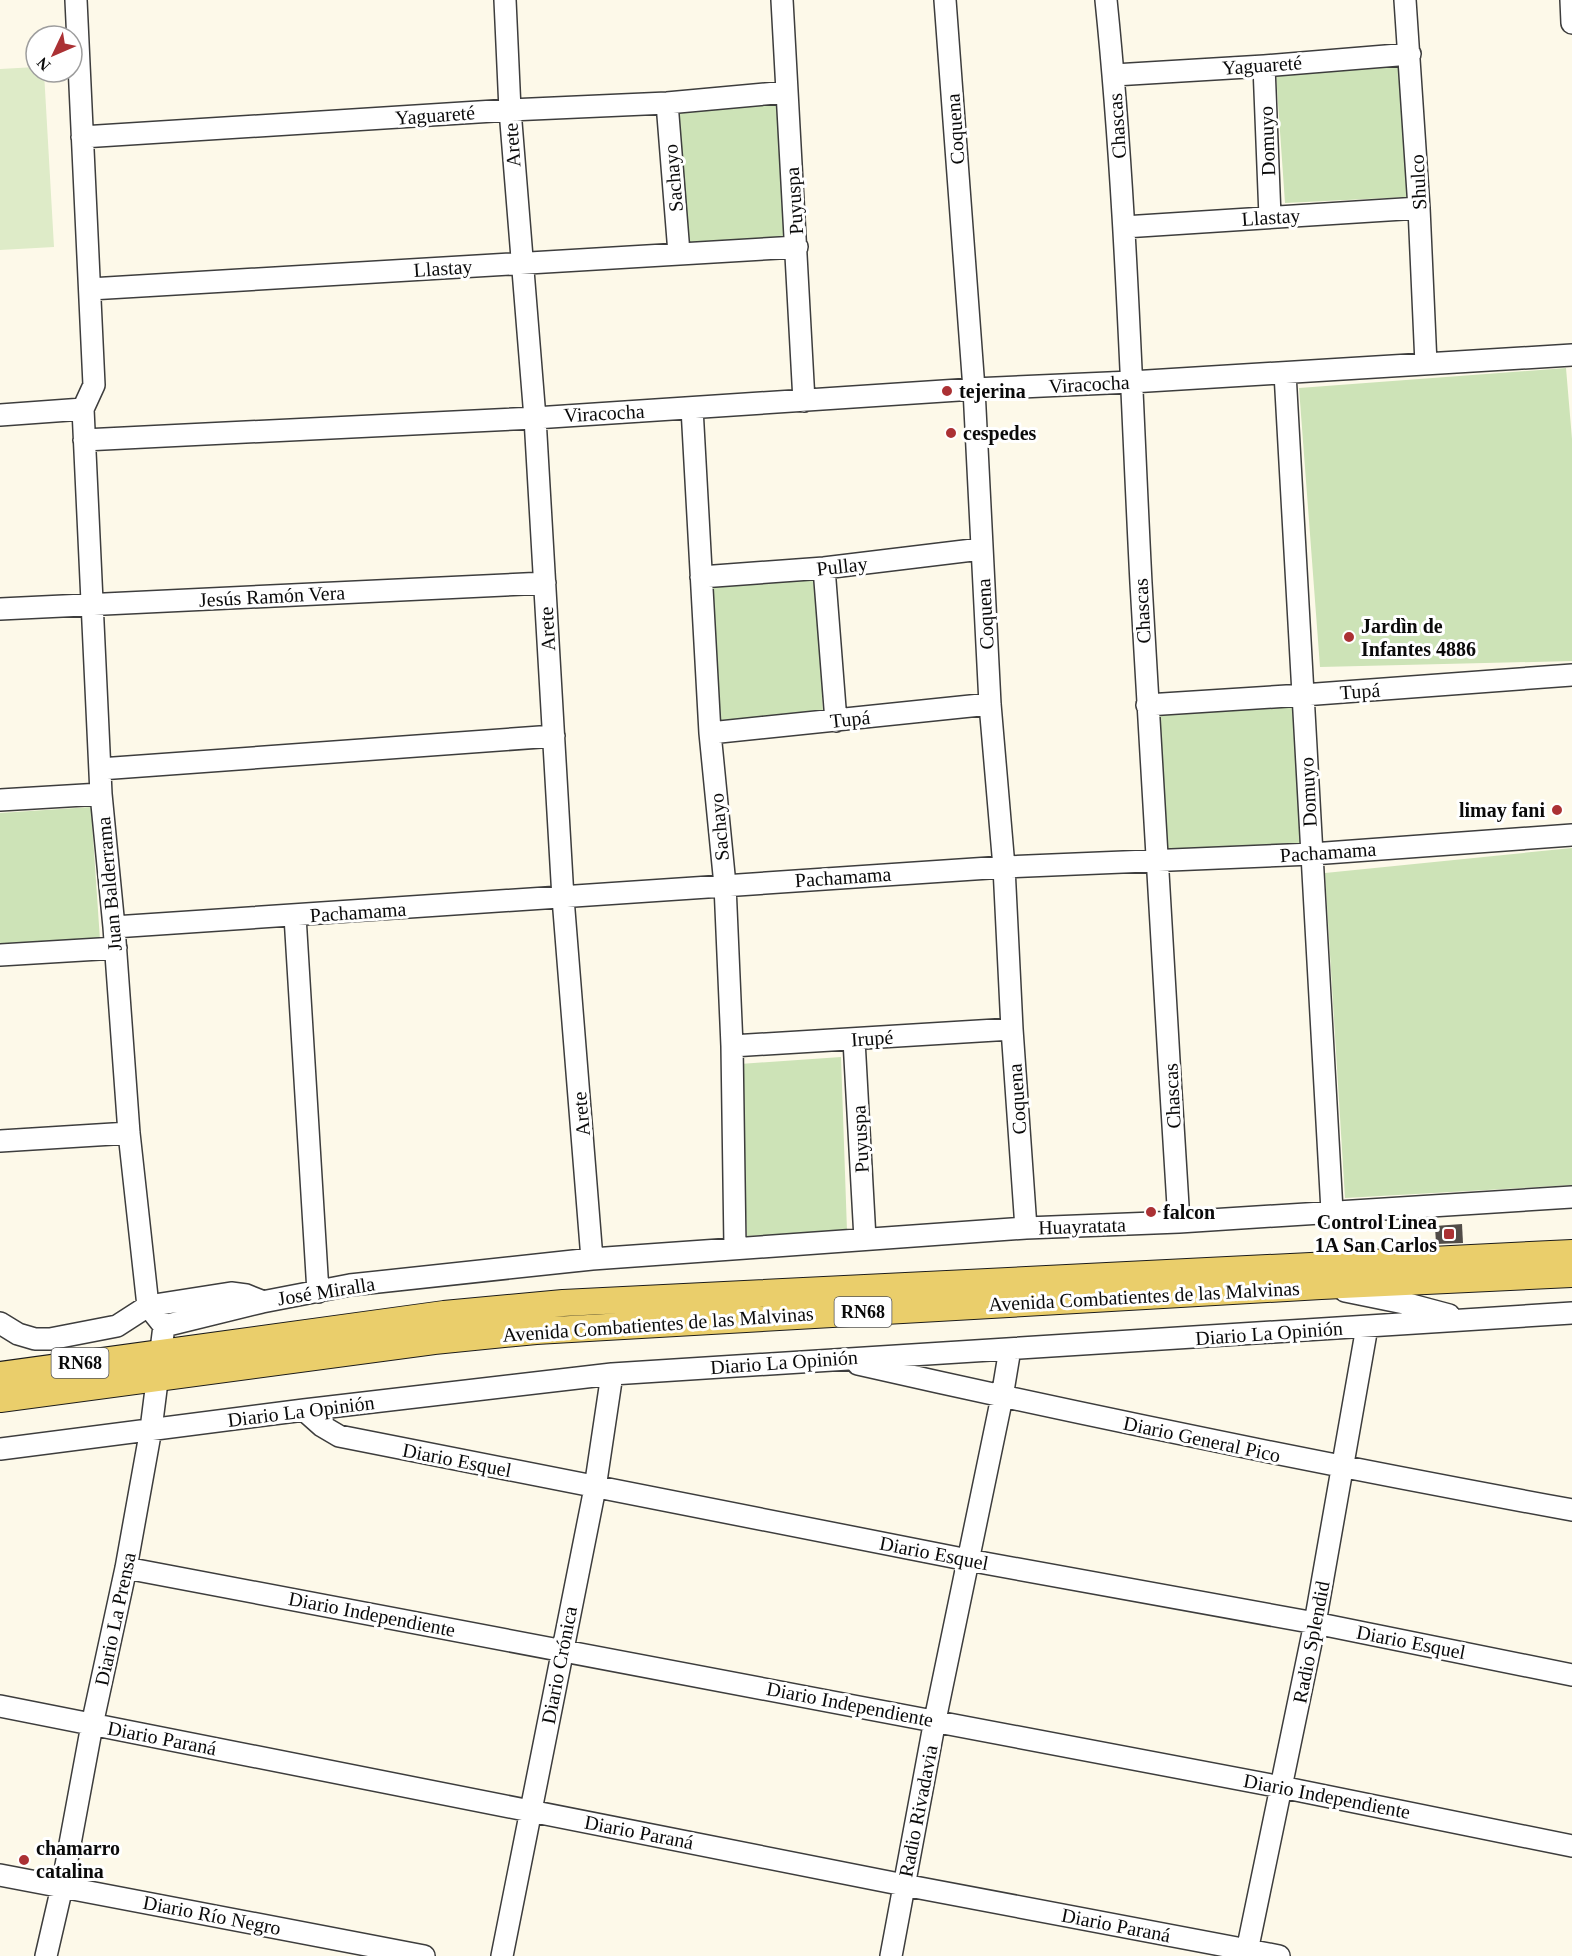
<svg xmlns="http://www.w3.org/2000/svg" width="1572" height="1956" font-family="Georgia,serif">
<rect width="100%" height="100%" fill="#fdf9e9"/>
<path fill="#cde3b7" d="M1399,67l8,130 -122,6 -9,-129z
M776,103l11,133 -101,9 -10,-136z
M1566,368l6,71v222l-252,6 -21,-279z
M817,579l6,134 -107,10 -8,-138z
M1294,704l8,140 -135,5 -12,-135z
M91,807l9,133 -100,7v-134z
M1572,848v337l-227,13 -20,-325z
M841,1057l6,174 -100,5 -7,-172z"/>
<path fill="#deebc8" d="M36,67v5h8l10,175 -54,3v-181z"/>
<path fill="#514c48" d="M1462,1224l1,19 -27,1 -1,-18z"/>
<g fill="none" stroke-linecap="round" stroke-linejoin="round">
<g stroke="#3d3d3d" stroke-width="24">
<path id="minor" d="M505,0l5,110 25,308 28,480 29,361
M782,0l22,401
M945,0l29,389 16,315 14,163 8,162 14,199
M1106,0c20,194 25,389 35,583 11,213 25,426 38,639
M1405,0l14,208 7,156
M1571,0l1,23
M1264,66l6,151
M1114,75l150,-9 146,-12
M667,103l12,150
M82,137l428,-27 157,-7 120,-11
M1124,227l295,-19
M90,289l707,-42
M1285,373l47,838
M692,408l18,325 15,152 7,161 3,201
M0,415l83,-6
M84,440l451,-22 439,-29 157,-7 441,-27
M824,568l12,153
M701,577l123,-9 157,-19
M0,609l545,-26
M1147,705l156,-10 269,-20
M710,733l280,-29
M100,769l454,-33
M0,800l101,-6
M295,916l23,376
M114,927l890,-60 308,-13 260,-19
M0,955l116,-7
M854,1040l11,199
M732,1046l280,-17
M0,1141l129,-8
M1345,1291l59,12 45,12
M0,1323l18,11 17,5h15l67,-13 31,-20 83,-13 15,2 15,6
M164,1326l98,-24 88,-17 242,-26 434,-31 153,-6 393,-25
M858,1364c237,54 475,102 714,146
M304,1410l18,16 17,10 629,124 347,63 257,52
M0,1449l304,-39 308,-36 960,-61
M126,1568l1155,219 291,59
M0,1706l904,179 375,71
M0,1875l424,81
M46,1956l16,-69 30,-162 34,-157 25,-139 13,-103 -16,-20 -19,-173 -15,-206 -13,-133 -18,-385 11,-24 -18,-385
M502,1956l93,-468 17,-114
M891,1956l44,-236 67,-323 8,-48
M1246,1956l69,-333 52,-296"/>
</g>
<g stroke="#1b1b1b" stroke-width="28">
<path id="major" d="M0,1375l444,-61 119,-11 1009,-50
M0,1399l434,-58 102,-10 785,-45 251,-12"/>
</g>
<use href="#minor" stroke="#fff" stroke-width="21"/>
<use href="#major" stroke="#eace6b" stroke-width="26"/>
</g>
<g fill="#ab3134" stroke="#fff" stroke-width="2">
<circle cx="947" cy="391" r="6"/>
<circle cx="951" cy="433" r="6"/>
<circle cx="1349" cy="637" r="6"/>
<circle cx="1557" cy="810" r="6"/>
<circle cx="1151" cy="1212" r="6"/>
<rect x="1443" y="1228" width="12" height="12" rx="3"/>
<circle cx="24" cy="1860" r="6"/>
</g>
<g text-anchor="middle" stroke-width="6" stroke-linejoin="round" paint-order="stroke">
<g fill="#fff" stroke="#545454" stroke-width="1.5">
<rect x="834.5" y="1297" width="57" height="30" rx="4.5"/>
<rect x="51.5" y="1348" width="57" height="30" rx="4.5"/>
</g>
<g font-size="18" font-weight="bold" fill="#0a0a0a">
<text x="863" y="1318">RN68</text>
<text x="80" y="1369">RN68</text>
</g>
<g font-size="20" fill="#0a0a0a" stroke="#fff">
<text transform="translate(1262 65) rotate(-4)" y="7">Yaguareté</text>
<text transform="translate(435 115) rotate(-4)" y="7">Yaguareté</text>
<text transform="translate(1117 126) rotate(-94)" y="7">Chascas</text>
<text transform="translate(955 129) rotate(-94)" y="7">Coquena</text>
<text transform="translate(1267 141) rotate(-92)" y="7">Domuyo</text>
<text transform="translate(512 145) rotate(-94)" y="7">Arete</text>
<text transform="translate(673 178) rotate(-95)" y="7">Sachayo</text>
<text transform="translate(1418 182) rotate(-93)" y="7">Shulco</text>
<text transform="translate(794 201) rotate(-94)" y="7">Puyuspa</text>
<text transform="translate(1271 217) rotate(-4)" y="7">Llastay</text>
<text transform="translate(443 268) rotate(-4)" y="7">Llastay</text>
<text transform="translate(1089 384) rotate(-3)" y="7">Viracocha</text>
<text transform="translate(604 413) rotate(-3)" y="7">Viracocha</text>
<text transform="translate(842 566) rotate(-6)" y="7">Pullay</text>
<text transform="translate(272 596) rotate(-3)" y="7">Jesús Ramón Vera</text>
<text transform="translate(1142 611) rotate(-93)" y="7">Chascas</text>
<text transform="translate(985 614) rotate(-93)" y="7">Coquena</text>
<text transform="translate(547 629) rotate(-93)" y="7">Arete</text>
<text transform="translate(1360 691) rotate(-4)" y="7">Tupá</text>
<text transform="translate(850 719) rotate(-6)" y="7">Tupá</text>
<text transform="translate(1308 792) rotate(-93)" y="7">Domuyo</text>
<text transform="translate(719 827) rotate(-95)" y="7">Sachayo</text>
<text transform="translate(1328 852) rotate(-4)" y="7">Pachamama</text>
<text transform="translate(843 877) rotate(-4)" y="7">Pachamama</text>
<text transform="translate(109 884) rotate(-95)" y="7">Juan Balderrama</text>
<text transform="translate(358 912) rotate(-4)" y="7">Pachamama</text>
<text transform="translate(872 1038) rotate(-4)" y="7">Irupé</text>
<text transform="translate(1172 1096) rotate(-93)" y="7">Chascas</text>
<text transform="translate(1017 1099) rotate(-94)" y="7">Coquena</text>
<text transform="translate(581 1114) rotate(-95)" y="7">Arete</text>
<text transform="translate(860 1139) rotate(-93)" y="7">Puyuspa</text>
<text transform="translate(1082 1226) rotate(-2)" y="7">Huayratata</text>
<text transform="translate(326 1291) rotate(-9)" y="7">José Miralla</text>
<text transform="translate(1144 1296) rotate(-3)" y="7">Avenida Combatientes de las Malvinas</text>
<text transform="translate(658 1324) rotate(-4)" y="7">Avenida Combatientes de las Malvinas</text>
<text transform="translate(1269 1333) rotate(-4)" y="7">Diario La Opinión</text>
<text transform="translate(784 1362) rotate(-4)" y="7">Diario La Opinión</text>
<text transform="translate(301 1411) rotate(-7)" y="7">Diario La Opinión</text>
<text transform="translate(1202 1439) rotate(12)" y="7">Diario General Pico</text>
<text transform="translate(457 1460) rotate(11)" y="7">Diario Esquel</text>
<text transform="translate(934 1553) rotate(11)" y="7">Diario Esquel</text>
<text transform="translate(372 1614) rotate(11)" y="7">Diario Independiente</text>
<text transform="translate(115 1619) rotate(-78)" y="7">Diario La Prensa</text>
<text transform="translate(1311 1642) rotate(-79)" y="7">Radio Splendid</text>
<text transform="translate(1411 1642) rotate(11)" y="7">Diario Esquel</text>
<text transform="translate(559 1665) rotate(-79)" y="7">Diario Crónica</text>
<text transform="translate(850 1704) rotate(11)" y="7">Diario Independiente</text>
<text transform="translate(162 1738) rotate(11)" y="7">Diario Paraná</text>
<text transform="translate(1327 1796) rotate(11)" y="7">Diario Independiente</text>
<text transform="translate(918 1811) rotate(-79)" y="7">Radio Rivadavia</text>
<text transform="translate(639 1832) rotate(11)" y="7">Diario Paraná</text>
<text transform="translate(212 1915) rotate(11)" y="7">Diario Río Negro</text>
<text transform="translate(1116 1925) rotate(11)" y="7">Diario Paraná</text>
</g>
<g font-size="20" font-weight="bold" fill="#0a0a0a" stroke="#fff" text-anchor="start">
<text x="959" y="398">tejerina</text>
<text x="963" y="440">cespedes</text>
<text x="1361" y="633">Jardìn de<tspan x="1361" dy="23">Infantes 4886</tspan></text>
<text x="1545" y="817" text-anchor="end">limay fani</text>
<text x="1163" y="1219">falcon</text>
<text x="1437" y="1229" text-anchor="end">Control Linea<tspan x="1437" dy="23">1A San Carlos</tspan></text>
<text x="36" y="1855">chamarro<tspan x="36" dy="23">catalina</tspan></text>
</g>
</g>
<g transform="translate(54 54) rotate(226)"><circle r="28" fill="#ffffff" stroke="#9d9d9d" stroke-width="1.5"/>
<path d="M0-4.5L10 22L0 15L-10 22Z" fill="#ab3134"/>
<text y="-9" font-size="16" font-weight="bold" text-anchor="middle" fill="#0a0a0a">N</text>
</g>
</svg>
